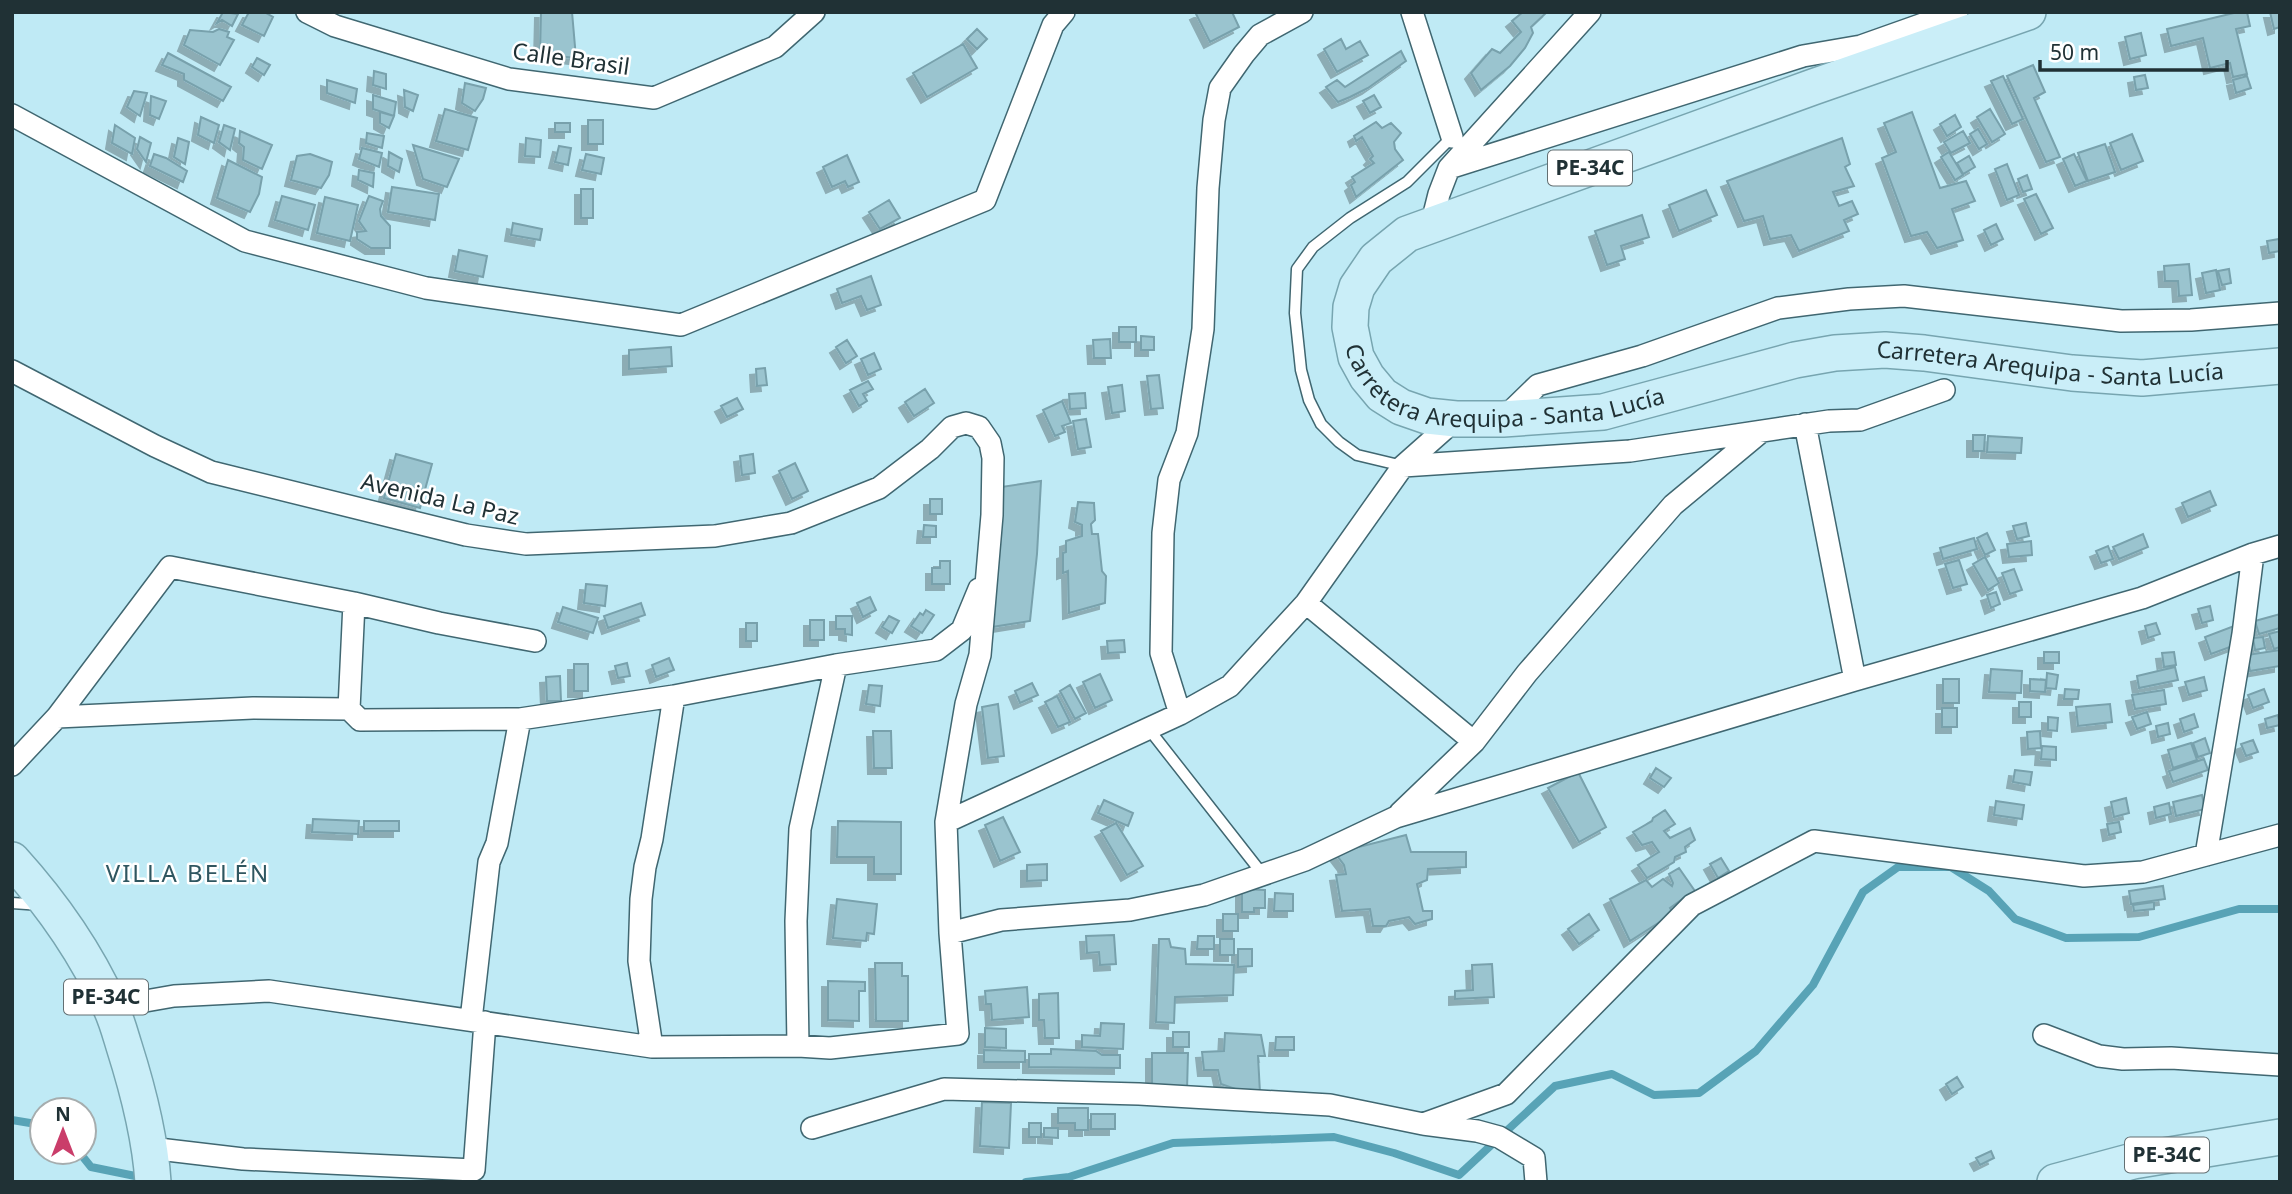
<svg xmlns="http://www.w3.org/2000/svg" width="2292" height="1194" font-family="'Noto Sans',sans-serif">
<defs>
<filter id="shadow"><feDropShadow dx="-6" dy="6" stdDeviation="0" flood-color="#0004"/></filter>
</defs>
<rect width="100%" height="100%" fill="#bfeaf5"/>
<g fill="none" stroke-linecap="round" stroke-linejoin="round">
<path stroke="#58a3b6" stroke-width="8" d="M12,1120l30,5
M79,1152l12,15 54,11
M1026,1182l43,-5 104,-34 161,-6 60,16 65,22 96,-89 57,-12 42,21 45,-2 57,-42 57,-66 50,-93 35,-25h53l38,24 26,28 51,19 73,-1 100,-28h41"/>
</g>
<path fill="#9ac4cf" stroke="#78a1ac" stroke-width="2" filter="url(#shadow)" d="M223,12l15,2 -6,12 -10,-6 -5,3z
M249,12h15l9,5 -9,19 -22,-11z
M541,12h31l4,46 -36,-4z
M1200,12h32l7,15 -29,15 -14,-28z
M1523,12h24l-16,15 2,6 -8,15 -15,18 -29,24 -10,-17 21,-24 8,4 21,-21 -9,-11z
M2238,12h9l3,14 -14,3 11,45 -14,3 -3,-14 -20,5 -7,-30 -32,8 -4,-17z
M2270,12h10v15l-6,2z
M219,29l10,3 -2,5 7,3 -14,25 -36,-20 6,-15 23,2z
M977,29l10,10 -10,10 -10,-10z
M2141,33l5,22 -16,4 -5,-22z
M1341,39l5,10 14,-8 8,14 -31,17 -13,-23z
M963,44l14,24 -50,29 -14,-24z
M1401,51l5,10 -38,27 -18,9 -12,5 -12,-15 11,-7 8,7z
M168,53l63,34 -8,14 -39,-21v-6l-22,-9z
M257,58l13,7 -6,10 -12,-8z
M2033,65l12,27 -11,6 26,59 -14,5 -39,-86z
M374,71l12,3v15l-13,-4z
M2145,75l3,13 -12,2 -2,-13z
M2003,76l20,43 -11,5 -21,-43z
M2247,76l4,12 -15,5 -3,-13z
M327,80l30,9 -2,14 -28,-10z
M465,83l21,5 -3,11 -8,12 -13,-8z
M404,90l14,5 -5,16 -8,-4z
M134,91l13,2 -7,23 -13,-9z
M373,95l23,7 -2,14 -21,-7z
M1374,95l7,12 -11,6 -7,-12z
M151,96l15,5 -7,18 -9,-4z
M445,109l32,9 -9,32 -32,-9z
M1990,109l15,25 -13,8 -15,-25z
M380,112l14,4 -5,12 -9,-5z
M1912,112l28,76 26,-7 9,20 -23,8 11,31 -26,8 -10,-16 -16,4 -29,-78 14,-6 -12,-29z
M1955,115l6,12 -14,9 -7,-12z
M201,117l18,8 -5,18 -16,-8z
M588,120h15v24h-15z
M1376,122l6,6 9,-5 10,10 -7,9 1,7 8,11 -47,37 -5,-12 4,-3 -3,-5 22,-14 -4,-4 3,-3 -11,-19 -6,4 -2,-5z
M555,123h15v9h-15z
M115,125l20,13 -3,16 -20,-11z
M224,125l11,4 -5,21 -11,-8z
M1978,129l9,15 -8,5 -9,-15z
M240,131l32,14 -10,24 -19,-9 1,-13 -5,-4z
M1963,131l7,12 -19,10 -7,-11z
M367,133l17,3 -2,12 -16,-5z
M2132,134l11,27 -22,9 -11,-27z
M140,137l11,6 -5,19 -9,-13z
M178,138l11,4 -4,22 -11,-7z
M526,138l15,2 -1,17 -15,-1z
M1842,138l8,26 -5,3 9,19 -21,6 6,14 13,-5 6,13 -14,6 5,11 -50,20 -8,-16 -21,4 -7,-23 -19,5 -17,-40z
M2105,144l10,28 -27,9 -10,-28z
M413,145l46,14 -12,28 -24,-8z
M559,146l12,2 -3,17 -13,-3z
M362,148l20,5 -3,14 -20,-8z
M389,152l13,7 -3,13 -11,-6z
M1949,152l14,23 -8,5 -14,-23z
M154,154l12,4 21,13 -4,11 -33,-16z
M310,154l22,8 -3,13 -8,13 -30,-8 6,-24z
M586,154l18,4 -3,16 -19,-4z
M2074,154l13,27 -12,5 -12,-27z
M847,155l12,27 -11,5 -3,-6 -13,6 -9,-20z
M1969,156l6,11 -12,7 -6,-11z
M228,160l34,17 -3,17 -9,18 -33,-14z
M2007,164l12,31 -12,5 -12,-31z
M359,170l15,3 -1,14 -15,-7z
M2027,175l5,14 -9,3 -5,-13z
M392,187l47,7 -4,26 -47,-8z
M581,189h12v29h-12z
M1706,190l11,25 -38,16 -10,-26z
M2036,194l17,34 -12,6 -17,-35z
M282,196l33,9 -7,25 -33,-10z
M369,196l14,5 -3,8 1,7 9,10v22h-19l-14,-9v-7l9,-1 -7,-10z
M325,197l33,8 -8,36 -33,-8z
M889,200l11,18 -20,11 -11,-17z
M1642,215l7,22 -28,9 4,13 -18,6 -12,-34z
M513,223l29,6 -2,11 -29,-5z
M1996,224l7,15 -12,6 -7,-15z
M2279,239l1,12 -11,2 -2,-12z
M459,250l28,6 -4,21 -28,-6z
M2189,264l3,31 -13,1 -1,-15h-13l-1,-15z
M2229,269l2,14 -9,2 -4,-14z
M2216,270l4,20 -14,3 -4,-20z
M871,276l10,29 -14,5 -6,-14 -19,7 -5,-14z
M1119,327h17v15h-17z
M1141,336l13,1v13h-13z
M1110,339l1,19h-17l-1,-18z
M847,340l10,16 -11,7 -10,-16z
M671,347l1,19 -43,3v-19z
M874,353l7,16 -13,6 -7,-16z
M765,368l2,17 -10,1 -1,-17z
M1159,375l4,33 -12,1 -4,-33z
M868,381l5,8 -10,5 4,7 -8,5 -9,-16z
M1122,385l3,26 -13,2 -4,-26z
M925,389l9,14 -20,13 -9,-14z
M1085,393l1,15 -16,1 -1,-15z
M737,398l6,11 -16,8 -6,-11z
M1062,401l9,22 -9,3 3,6 -10,4 -12,-26z
M1086,419l5,28 -13,2 -5,-28z
M1973,435h12l-1,16h-11z
M1988,436l34,2 -1,15 -34,-1z
M396,454l36,10 -12,44 -36,-10z
M753,454l2,19 -13,2 -2,-19z
M795,463l13,28 -16,8 -13,-28z
M1041,481l-4,73 -7,67 -38,6 9,-140z
M2210,491l6,14 -28,12 -6,-14z
M930,499h12v15h-12z
M1078,502l16,1 1,17 -4,4 1,10h6l4,37 4,5 -1,27 -36,10 -1,-42 -5,2v-20l3,-1v-11l16,-5v-11l-7,-3z
M2026,523l3,13 -12,3 -4,-13z
M924,525l12,1v11h-13z
M1987,533l8,17 -10,5 -8,-17z
M2143,534l5,13 -29,12 -6,-12z
M1974,538l3,11 -34,10 -3,-11z
M2031,541l1,14 -23,2 -2,-13z
M2108,546l5,13 -12,4 -5,-12z
M1985,557l14,26 -11,7 -15,-26z
M1959,560l8,24 -14,4 -8,-24z
M940,561h10v23h-18v-16h8z
M2014,569l8,21 -12,4 -8,-21z
M586,584l21,2 -2,20 -21,-3z
M1996,592l4,12 -9,4 -4,-13z
M870,597l6,13 -13,7 -6,-14z
M641,603l4,12 -37,13 -4,-12z
M2210,606l3,14 -11,3 -4,-14z
M563,607l35,11 -5,15 -35,-11z
M926,610l8,5 -12,18 -11,-7 9,-13 3,2z
M2280,614v14l-21,6 -4,-13z
M836,616h16v19l-7,-1v-5h-9z
M889,616l10,5 -7,12 -10,-6z
M810,620h14v20h-14z
M746,623h11v18h-11z
M2156,623l4,11 -12,4 -3,-12z
M2234,626l7,17 -30,11 -6,-17z
M2280,631v16l-6,2 -5,-15z
M2263,637l2,11 -10,2 -2,-12z
M1124,640l1,12 -17,1 -1,-12z
M2280,650v16l-30,5 -3,-16z
M2044,652h15v11h-15z
M2174,652l2,13 -12,2 -2,-14z
M669,658l5,12 -18,7 -4,-12z
M627,663l3,13 -12,2 -3,-12z
M574,664h14v27h-14z
M2175,667l3,13 -39,8 -2,-12z
M1991,669l31,2 -1,22 -32,-1z
M2047,673l11,2 -2,14 -10,-1z
M1100,674l12,26 -17,8 -12,-26z
M560,676l1,25h-14l-1,-24z
M2204,677l3,13 -18,5 -4,-13z
M1943,679h16v24h-16z
M2030,679l16,1 -1,12 -15,-1z
M1032,683l6,12 -18,8 -5,-12z
M869,685l13,1 -2,20 -14,-2z
M1070,685l16,28 -11,6 -15,-28z
M2065,689l14,1 -1,9h-14z
M2264,689l5,13 -16,6 -5,-13z
M2164,690l2,14 -31,5 -3,-14z
M1057,696l13,26 -12,5 -13,-25z
M2019,702h12v15h-12z
M998,704l6,52 -16,2 -6,-51z
M2110,704l2,18 -34,4 -2,-19z
M1942,708h15v19h-15z
M2147,712l4,12 -14,5 -5,-12z
M2194,714l4,13 -14,5 -4,-13z
M2278,715l2,10 -13,3 -2,-9z
M2048,717l10,1 -1,13 -9,-1z
M2168,723l2,11 -12,3 -2,-11z
M873,731h18l1,37h-18z
M2040,731l1,17 -13,1 -1,-17z
M2205,738l5,15 -12,4 -5,-14z
M2253,740l5,12 -12,4 -5,-12z
M2191,743l6,17 -24,8 -5,-18z
M2042,746l14,1v13l-15,-1z
M2204,759l4,11 -35,12 -4,-11z
M1656,768l15,10 -7,9 -14,-9z
M2015,770l17,2 -2,13 -17,-3z
M1578,772l28,55 -27,15 -31,-54z
M2202,795l3,14 -29,7 -3,-14z
M2126,798l3,15 -15,4 -3,-15z
M1104,800l29,13 -5,13 -30,-13z
M1996,801l28,4 -2,14 -28,-4z
M2169,803l2,11 -15,4 -2,-11z
M1665,810l10,14 -11,7 6,7 20,-10 5,12 -10,7 1,5 -11,5 -1,5 -27,16 -9,-13 21,-13 -7,-10 -10,3 -9,-13 19,-11 1,-3z
M1003,817l17,35 -20,9 -15,-36z
M313,819l46,2 -1,13 -46,-2z
M364,821h35v10h-35z
M838,821l63,1v52h-27v-17h-37z
M2119,822l2,10 -12,3 -2,-11z
M1116,823l27,43 -16,9 -26,-44z
M1406,835l5,17h55v15l-38,2 -1,11 -10,4 6,27h9v8l-17,5 -6,-7 -20,4 -3,5h-13l-3,-17 -28,2 -6,-36 10,-1 -2,-9 -9,-12z
M1721,858l8,13 -11,7 -8,-14z
M1047,864v16l-20,1v-16z
M1679,868l18,26 -13,4 -14,10 3,5 -7,5 -36,23 -20,-42 36,-19 6,7 11,-8 9,7 1,-3 -4,-9z
M2163,886l2,13 -34,5 -2,-13z
M1242,889l23,1v18h-11v4h-12z
M1275,893l18,1v17h-19z
M837,899l40,5 -3,30 -7,-1 -1,8 -33,-3z
M2154,902v7l-20,2 -1,-6z
M1223,914h15v17h-15z
M1589,914l10,16 -20,14 -11,-15z
M1114,935l2,29 -16,1 -1,-13 -12,1 -1,-17z
M1198,936h16v13h-17z
M1159,939h10l2,8 14,2 1,15 48,1 -1,30 -58,2 -1,26 -18,-1z
M1220,939h14v16h-14z
M1238,949h14v17l-14,1z
M875,963h27v13h6v45h-32z
M1492,964l2,33 -39,2v-8l18,-1 -1,-25z
M828,981l37,1v9h-6v30l-31,-1z
M1027,987l2,30 -37,3 -1,-16h-5l-1,-13z
M1058,993l1,45h-14l-1,-18h-5v-26z
M1101,1023l23,1 -1,25 -41,-2v-12l18,1z
M985,1028l21,1v19l-21,-1z
M1173,1032h16v15h-16z
M1225,1033l36,2 4,21h-7l2,37 -19,-2 -20,-7 -3,-14h-14l-2,-18 22,-1z
M1276,1037h18v13h-19z
M1051,1049l45,2 6,4h18v13l-91,-1v-13h22z
M984,1050l41,1v11h-41z
M1152,1053h36l-1,37 -35,-1z
M1957,1077l6,10 -11,7 -6,-10z
M982,1102l29,1 -2,45 -29,-2z
M1058,1108h30v22h-13v-7h-17z
M1091,1114h24v15h-24z
M1029,1123h12v14h-12z
M1044,1128h14v10l-14,-1z
M1991,1151l3,7 -14,7 -4,-7z"/>
<g fill="none" stroke-linecap="round" stroke-linejoin="round">
<g stroke="#406771" stroke-width="13">
<path id="lane" d="M1403,466l-46,-11 -18,-13 -18,-18 -12,-24 -8,-30 -6,-57 2,-44 16,-22 37,-29 57,-36 45,-45
M1148,728l116,148
M12,903l29,2"/>
</g>
<g stroke="#406771" stroke-width="24">
<path id="street" d="M307,12l28,14 174,53 145,19 121,-51 39,-35
M1412,12l40,125
M12,115l233,126 181,47 255,37 304,-125 68,-175 11,-13
M1449,168l354,-112 58,-10 96,-34
M1431,226l8,-32 10,-26 141,-156
M12,371l143,75 56,26 255,63 60,9 189,-8 76,-13 88,-35 51,-39 22,-22 14,-4 13,4 11,16 3,15 -1,57 -12,140 -14,49 -20,118 4,111 8,101 -128,14 -32,-2 -146,1 -383,-56 -95,5 -63,11
M1503,419l35,-34 104,-29 136,-48 71,-9 55,-3 217,25 70,-1 89,-7
M1805,424l50,256
M1403,466l227,-15 199,-30 31,-1 84,-30
M1306,603l168,139
M349,709l5,-106
M1180,714l-19,-61 2,-120 6,-53 18,-47 16,-104 5,-141 6,-68 6,-32 24,-34 16,-19 42,-23
M57,717l196,-9 96,1 11,11 160,-1 154,-23 162,-31 100,-15 26,-20 17,-41
M12,765l45,-48 113,-150 184,36 85,20 96,18
M1400,813l74,-71 53,-69 146,-168 89,-74
M946,822l234,-108 50,-28 76,-83 97,-137 53,-47
M2206,855l37,-221 10,-80
M950,933l51,-13 129,-10 74,-15 101,-35 91,-43 459,-137 287,-82 111,-44 27,-8
M471,1020l18,-158 8,-19 23,-124
M2044,1035l55,21 24,3 48,-1 109,7
M798,1046l-2,-125 4,-92 36,-164
M652,1047l-13,-86 2,-62 4,-32 7,-28 22,-143
M1423,1124l83,-30 186,-189 122,-64 270,35 59,-4 137,-37
M812,1128l132,-39 195,5 191,11 93,19 54,7 22,6 35,21 2,24
M150,1148l93,11 231,11 11,-148"/>
</g>
<g stroke="#77a5b0" stroke-width="38">
<g id="primary">
<path id="s1" d="M2028,12l-215,75 -406,147 -31,25 -19,28 -6,20 -1,20 6,30 11,20 15,18 19,12 26,9 29,3h47l100,-7 192,-52 40,-7 50,-3 39,3 148,20 70,5 138,-12"/>
<path d="M12,860c39,43 74,93 98,146 6,12 10,27 14,40 14,44 26,89 29,136"/>
<path d="M2055,1182l78,-21 147,-24"/>
</g>
</g>
<use href="#lane" stroke="#fff" stroke-width="10"/>
<use href="#street" stroke="#fff" stroke-width="21"/>
<use href="#primary" stroke="#caeef8" stroke-width="35"/>
</g>
<g text-anchor="middle" stroke-width="5" stroke-linejoin="round" paint-order="stroke">
<g fill="#fff" stroke="#636f72" stroke-width="2">
<rect x="1548" y="150.5" width="84" height="35" rx="5"/>
<rect x="64" y="979.5" width="84" height="35" rx="5"/>
<rect x="2125" y="1137.5" width="84" height="35" rx="5"/>
</g>
<g font-size="21" font-weight="bold" fill="#203135">
<text x="1590" y="175">PE-34C</text>
<text x="106" y="1004">PE-34C</text>
<text x="2167" y="1162">PE-34C</text>
</g>
<g font-size="23" fill="#203135" stroke="#fff">
<text transform="translate(571 59) rotate(8)" y="8">Calle Brasil</text>
<text dy="8" stroke="none"><textPath href="#s1" startOffset="1533">Carretera Arequipa - Santa Lucía</textPath></text>
<text dy="8" stroke="none"><textPath href="#s1" startOffset="966">Carretera Arequipa - Santa Lucía</textPath></text>
<text transform="translate(440 499) rotate(13)" y="8">Avenida La Paz</text>
</g>
<g font-size="24" letter-spacing="2" fill="#2f5660" stroke="#fff">
<text x="188" y="882">VILLA BELÉN</text>
</g>
</g>
<rect width="2292" height="1194" fill="none" stroke="#203135" stroke-width="28"/>
<g transform="translate(63 1131)"><circle r="33" fill="#ffffff" stroke="#a6adae" stroke-width="2"/>
<path d="M0-5L12 26L0 18L-12 26Z" fill="#ca3d6a"/>
<text y="-10" font-size="19" font-weight="bold" text-anchor="middle" fill="#203135">N</text>
</g>
<path d="M2040 60v10h187v-10" fill="none" stroke="#203135" stroke-width="3.5"/>
<text x="2050" y="60" font-size="21" fill="#203135" stroke="#ffffff" stroke-width="5" paint-order="stroke">50 m</text>
</svg>
